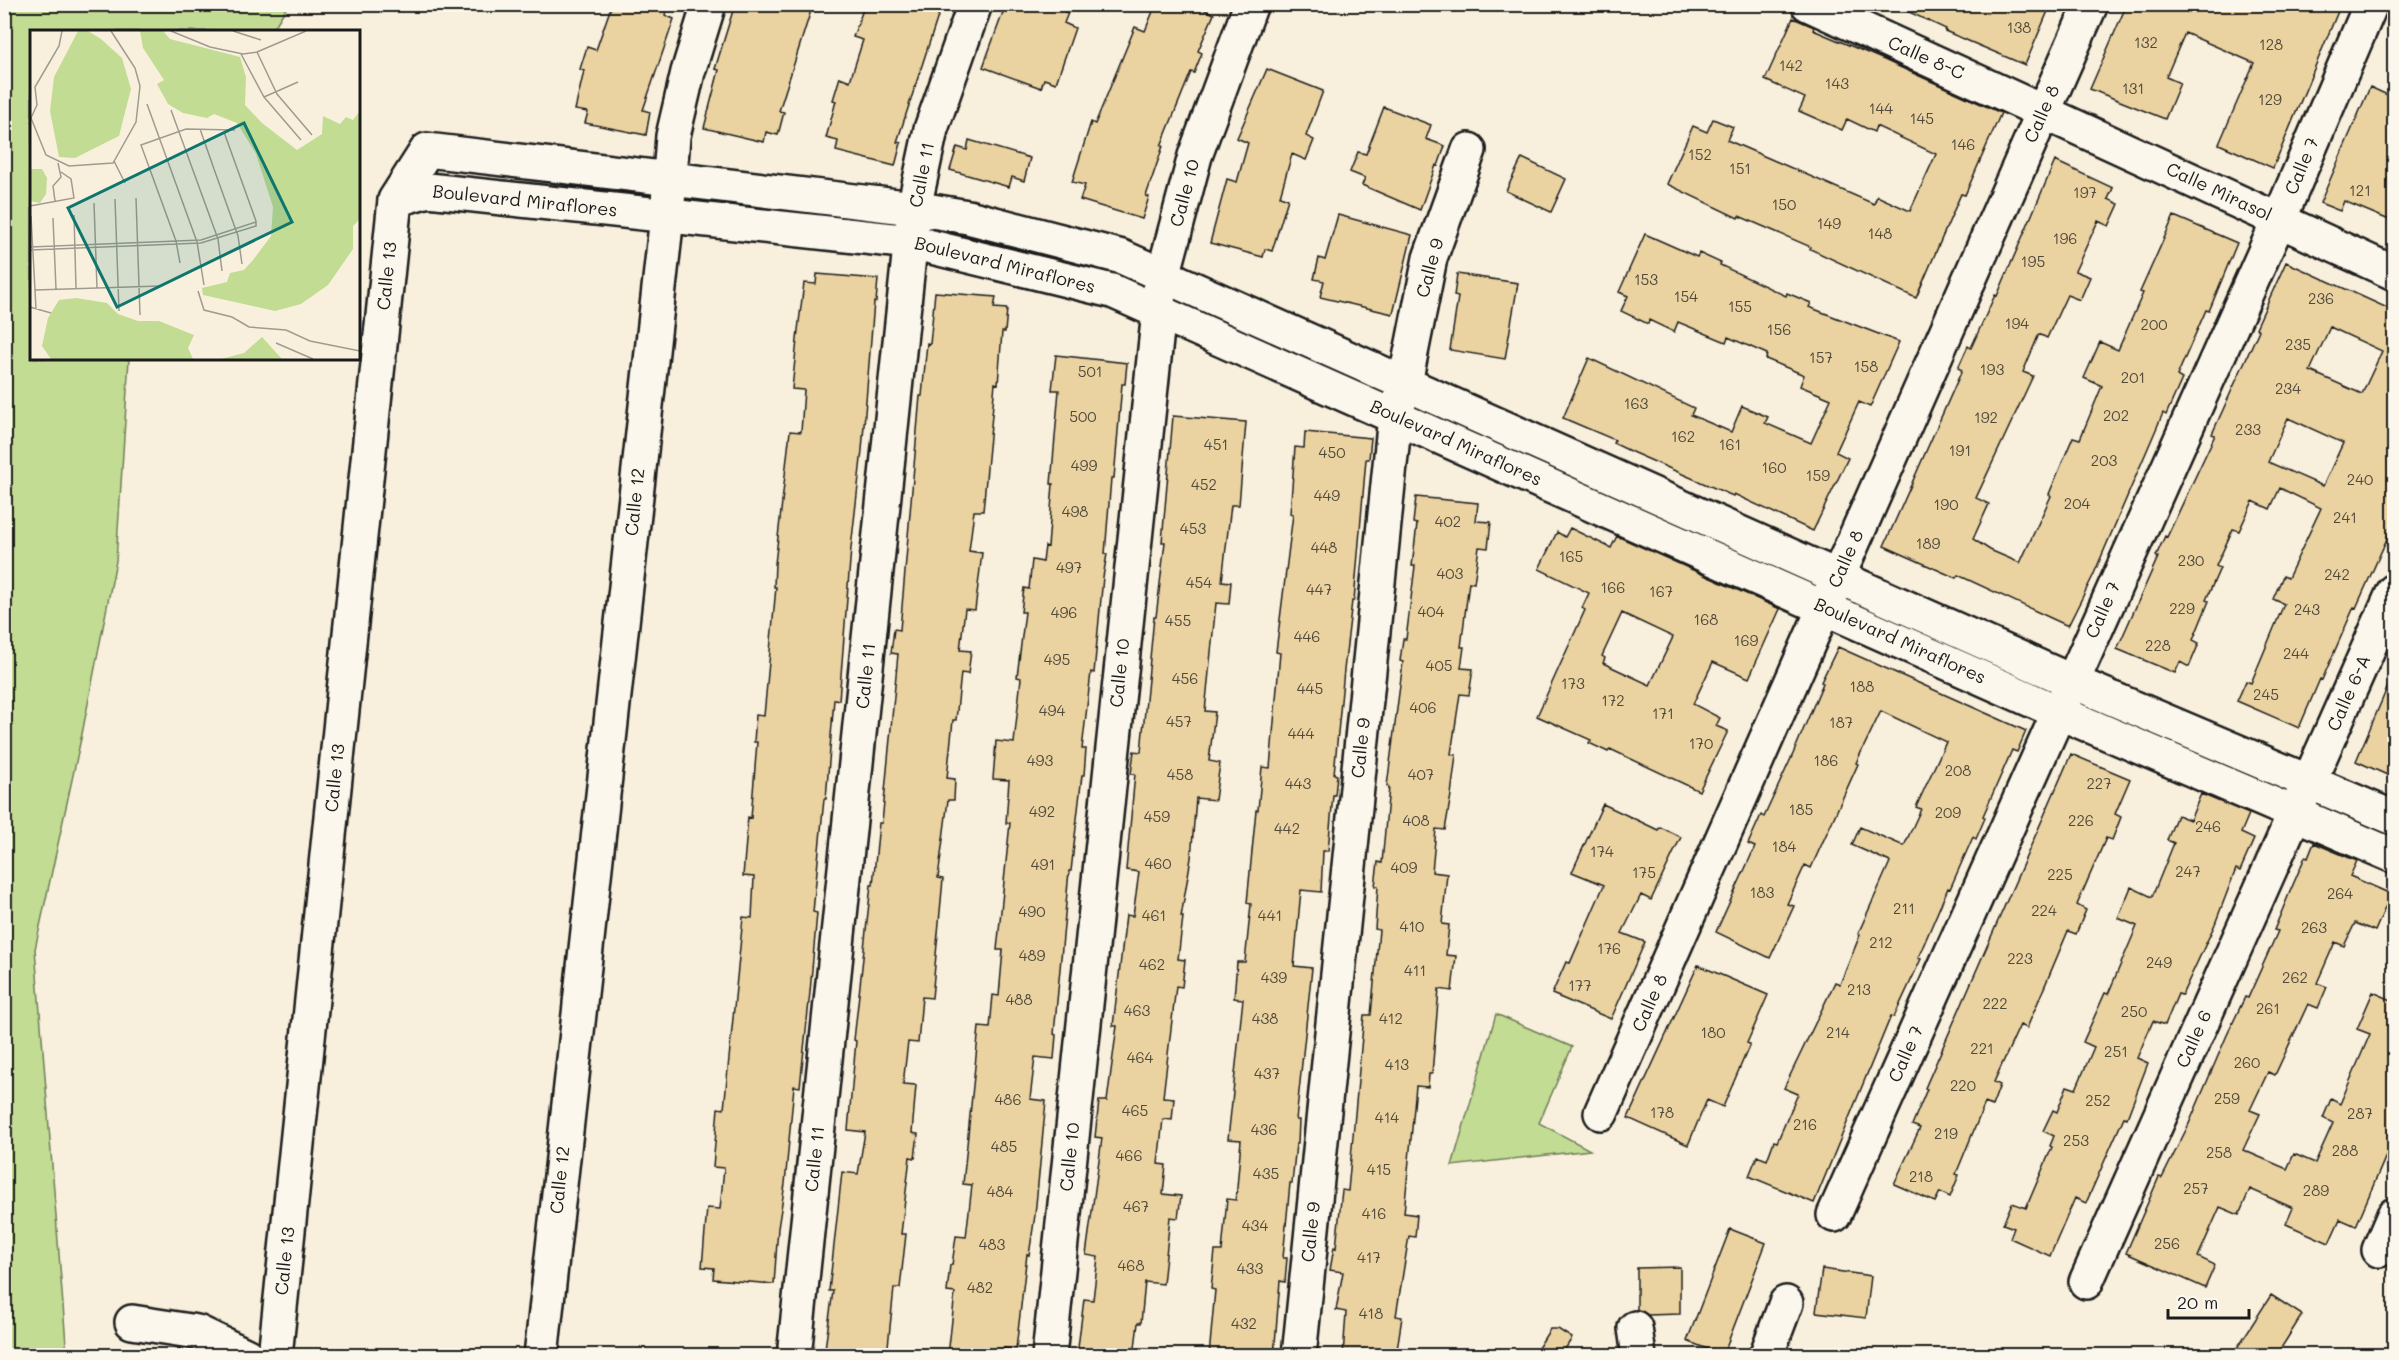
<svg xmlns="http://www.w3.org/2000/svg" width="2399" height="1360" font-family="Mali,sans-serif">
<rect width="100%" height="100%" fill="#f8f0dd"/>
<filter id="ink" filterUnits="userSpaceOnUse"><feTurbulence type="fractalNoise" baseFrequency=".0167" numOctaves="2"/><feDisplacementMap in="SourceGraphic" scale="12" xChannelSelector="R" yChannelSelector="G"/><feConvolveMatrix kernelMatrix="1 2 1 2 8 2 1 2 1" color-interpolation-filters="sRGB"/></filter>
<g filter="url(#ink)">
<path fill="#c2dc93" stroke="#6f7c58" stroke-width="1.5" d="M5,4l283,1 -16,26 -240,1v326l97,1 -13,202 -34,173 -47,215 32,407 -63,-1z
M1496,1014l76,33 -33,76 51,27 -138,16z"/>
<path fill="#ebd3a1" stroke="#1c1c1c" stroke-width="1.5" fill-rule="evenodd" d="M612,4h56l-3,11 9,4 -31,91 7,2 -4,23 -61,-12 3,-11 -13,-2 9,-39 -4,-2 7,-22 9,3z
M735,4h78l-34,107 5,1 -6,23 -12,-3 -2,10 -60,-14 15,-58 -4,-1z
M865,4h77l-45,138 4,1 -6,23 -59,-15 2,-10 -12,-3 10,-37 -3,-1 7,-23 10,4 13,-41 -10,-3z
M1006,4h38l24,9 -4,10 11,5 -19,55 -12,-4 -3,9 -58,-21z
M1156,4h37l21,10 -16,37 4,2 -8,20 -3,-1 -30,74h2l-17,50 3,1 -7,22 -62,-19 5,-15 -13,-3 19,-60 4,2 40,-97 10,4z
M1892,4h159l-26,61 -80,-34 1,-2z
M2127,4h214l-68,164 -54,-24 35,-81 -69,-30 -19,44 14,6 -15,36 -75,-30z
M1793,18l21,9 -1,3 69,29 119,54 -36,82 -4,-1 -45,104 -106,-49 1,-2 -72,-31 -1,2 -71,-34 26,-58 14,6 6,-13 20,8 -6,13 147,64 3,-8 33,15 26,-57 -60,-28 -2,6 -27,-13 -5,11 -43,-19 6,-13 -40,-18z
M1267,69l56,22 -17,45 8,4 -8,20 -14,-6 -12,42 8,3 -16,52 -7,-2 -2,8 -53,-14 17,-64 10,3 11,-39 -11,-5z
M2370,87l24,11v66l-6,15 6,2v41l-50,-21 -4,10 -20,-8z
M1384,107l47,18 -5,14 19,7 -7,20 -2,-1 -16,45 -58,-25 3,-7 -15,-6 8,-20 8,2z
M969,140l61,18 -6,23 -12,-4 -3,10 -59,-17 7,-23 10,3z
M1522,158l44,21 -15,33 -45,-21z
M2055,161l58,27 -5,11 11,5 -10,22 -11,-5 -23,50 15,6 -10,23 -13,-5 -20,43 -8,-4 -16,38 10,4 -57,122 13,6 -16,35 17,11 30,13 31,-67 -2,-2 24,-57 7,2 22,-53 -18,-8 16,-36 18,8 25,-57 -3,-1 34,-76 63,27 -28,68 -3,-1 -29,66 5,3 -16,36 -3,-2 -70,163 -25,50 -110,-51 -2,3 -72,-32 78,-176 -4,-2 10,-22 3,2 24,-53 2,1z
M1338,215l74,20 -19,79 -73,-17 4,-16 -10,-2 5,-21 6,2z
M1645,234l52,23 2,-4 22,10 -1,2 66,31 1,-3 24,10 -2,4 90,35 -29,65 -11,-5 -23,50 12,6 -35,73 -79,-37 -1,2 -99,-43 -21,-10 2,-3 -52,-22 26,-60 105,50 -3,7 40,17 11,-26 26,11 -3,6 46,20 20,-44 -31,-13 4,-11 -38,-16 1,-5 -39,-17 -2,5 -48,-20 -4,10 -25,-12 -1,4 -27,-13 7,-15 -9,-4z
M2286,262l108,49v212l-38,85 -2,-1 -32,73 -2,-1 -21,49 -62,-27 9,-20 5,2 33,-79 -11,-5 10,-23 5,2 33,-70 -41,-20 -10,21 -17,-8 -14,30 -6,-2 -17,37 4,2 -14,32 3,1 -16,39 6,3 -10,24 -9,-5 -5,11 -58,-24 41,-92 -2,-1 9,-20 2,1 48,-102 -3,-1 47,-104 -3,-2zM2330,327l52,24 -20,43 -52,-23zM2288,418l55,25 -20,43 -55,-24z
M817,274l61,5 -2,23h-2l-12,148 -11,98 -12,152 -5,-1 -8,100h-2l-11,113 4,1 -7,79 -10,95 -6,-1 -9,98 -7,44 -4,56 -61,-5 1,-11 -12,-1 5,-59 13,1 4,-41 -11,-1 5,-59 6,1 19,-192 9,1 2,-41 -11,-1 5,-59 3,1 6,-76h-3l2,-27 8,1 12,-129h-2l1,-23 15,-133 11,1 3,-42 -12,-1 6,-59 6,-47 12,1z
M1457,274l61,9 -13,76 -55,-9 8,-53 -4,-1z
M935,292l61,5 -2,11 13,1 -2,23h-3l-4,52 -3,-1 -12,128h-9l-5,40 13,2 -7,57 -10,-1 -5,41 11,1 -3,23 -7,-1 -5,47h-3l-6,58 8,1 -1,21h-6l-10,78 5,1 -11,119 -10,-1 -4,46 -10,-1 -5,42 13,1 -4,48 6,1 -3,24 -5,-1 -9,77h5l-6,54h-6l-7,68h-63l9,-65h-4l13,-119 16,2 7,-42 -17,-2 8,-89 -2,-1 17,-155h2l6,-62h3l16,-169 -7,-1 3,-24 6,1 20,-234h2l5,-53 3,1z
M1056,355l71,8 -2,21h-3l-8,94h-3l-6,76h2l-4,23 -9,96 -3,-1 -9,77h4l-2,26h-2l-11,96h-2l-15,163 2,1 -2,24 -19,-2 -5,42 16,2 -11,114 -6,40 -2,-1 -11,95 -13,-1 -1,8h-54l7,-63 -8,-1 3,-27h2l4,-29 10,1 6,-52 -9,-1 16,-157 11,1 3,-33 6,1 4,-46h-6l13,-127h-4l3,-43 -16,-1 3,-38 18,2 7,-65 -4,-1 8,-65h-4l3,-24 5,1 3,-29 11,2 2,-16 3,1 5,-63h-2l8,-94h-7z
M1173,416l73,6 -7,83h-8l-9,76 9,1 -2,22 -13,-1 -11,108 10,1 -6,49 11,2 -5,37 -19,-2 -5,60 -10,59h2l-5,42 7,1 -3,27 -6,-1 -13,111 11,1 -2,22 -9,-1 -5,45 8,1 -3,29 18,2 -3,22 -8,-1 -7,67 -18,-2 -4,41h-3l-4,33h-57l7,-57 9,1 5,-43 -12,-2 16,-117 -7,-1 4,-36h8l10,-75h-4l13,-111 7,1 6,-44 -13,-2 9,-96h-4l3,-23 7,1 13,-135h2l9,-75h-3z
M1305,432l66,6 -2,21h-3l-12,142h-2l-8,69 -10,104 3,1 -2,20h-2l-5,56h-5l-2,41 -20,-2 -7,76 18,2 -16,152h3l-1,24h-2l-4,39h-2l-7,75h4l-2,24 -5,-1 -6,75h-65l6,-66 -4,-1 4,-38h7l5,-52 9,1 5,-60 -13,-1 15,-140 -9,-1 3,-36h8l6,-58 -4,-1 9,-93h2l4,-43 8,1 10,-115 -4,-1 17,-138h-3l5,-67 9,1z
M1416,497l62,6 -2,18 15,1 -3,26 -9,-1 -5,36 -5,-1 -8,65h3l-3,21 12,1 -4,26 -9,-1 -9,60 5,1 -5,40 -6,35 -9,-1 -4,43 15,2 -5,50 7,1 -3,30 10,1 -4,35 -13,-2 -7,85h-3l-1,13 -12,-1 -12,127 13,2 -2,22 -6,-1 -13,80 6,1 -6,39h-53l3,-44 -10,-2 7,-38 -13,-2 4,-23 2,1 6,-58 6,1 16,-176h7l8,-85 -4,-1 3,-43h-3l3,-24 4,1 7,-76 -2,-1 16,-124 -3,-1 3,-22h3l9,-73h-3l5,-42 -4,-1z
M1570,528l41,20 6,-12 163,73 -31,69 -36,-16 -20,42 27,14 -4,8 12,5 -29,60 -89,-42 -2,3 -19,-9 2,-3 -54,-24 48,-106 -3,-2 7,-15 -50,-24 18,-37 8,5zM1622,613l51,24 -23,48 -47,-22 2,-5 -3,-2z
M1838,647l188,84 -9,21 -5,-2 -29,66 2,2 -9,21 -3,-2 -23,52 -2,-1 -30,70 3,1 -27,58 -3,-1 -77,187 -65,-27 8,-20 10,4 7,-19 3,1 21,-48 -14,-6 51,-106 5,2 20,-49 -2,-1 32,-72 -38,-17 8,-18 44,19 17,-37 -5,-2 30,-65 -65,-31 -25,52 2,1 -47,104 -6,-3 -18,39 7,2 -24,52 -54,-26 39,-85 -7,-3 13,-29 3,2 29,-63 30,-71 -2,-1z
M2394,672v106l-38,-17z
M2071,754l59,25 -15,35 6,3 -9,23 -6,-2 -29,67 9,5 -10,24 -8,-3 -41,97 -7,-3 -26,57 6,3 -8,21 -7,-3 -29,71 3,1 -9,22 -10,-5 -5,10 -41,-18 26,-56 -8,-3 15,-36 -2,-1z
M2201,794l48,20 -8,19 13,6 -14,32 -4,-2 -21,55 -33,71 -4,-1 -13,31 -12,-4 -16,37 11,5 -21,55 -3,-1 -38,86 -11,-5 -25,58 -40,-18 4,-10 -11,-4 9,-21 14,5 26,-61 -2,-1 4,-10 -11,-5 10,-21 4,2 10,-26 9,3 18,-42 -11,-5 22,-49 3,1 29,-68 -19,-8 13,-31 21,10 22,-54 -7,-3 10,-25 13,5z
M1603,804l55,26 2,-3 21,10 -30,63 -10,-5 -19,38 23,9 -34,77 -59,-25 14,-32 4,1 34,-78 -32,-13z
M2314,843l43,18 -7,15 41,18 -16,37 -20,-8 -11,23 -9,-4 -18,41 10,4 -9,21 -10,-4 -33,71 -7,-3 -18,38 10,4 -17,36 44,19 7,-15 21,9 18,-40 -10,-5 8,-19 9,5 30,-70 -13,-5 16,-37 21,9v136l-38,89 -16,-7 -11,24 -43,-19 7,-16 -43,-19 -11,26 -19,-8 -22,50 17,8 -10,23 -79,-35 33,-76 3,1 26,-52 39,-91 18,-38 3,1 30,-67 -4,-1 15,-36 16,-37 3,1z
M1698,965l70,30 -21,48 3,1 -27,63 -16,-7 -19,45 -60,-27z
M1730,1229l36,14 -43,112 -36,-14z
M1680,1267v47l-33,1 -10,-5v-42z
M1822,1269l49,7 -5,42 -50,-6z
M2271,1295l31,20 -26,41h-44z
M1550,1329h8l14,9 -11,18h-28z"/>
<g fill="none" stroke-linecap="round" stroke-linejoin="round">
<g stroke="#1c1c1c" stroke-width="38">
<path id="minor" d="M1808,4l586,269
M395,200l33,-10 483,52 201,49 946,421 336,144
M580,1003l87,-787 6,-80 15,-64 21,-68
M1601,1113l490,-1109
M1834,1215l445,-995 92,-216
M2379,1250l15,-35
M2086,1282l308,-691
M132,1322l65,10 50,24
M1635,1328l4,28
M275,1356l120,-1156 32,-50 487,58 54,9 154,40 949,424 323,137
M541,1356l39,-351
M794,1356l120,-1148 17,-79 44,-125
M1049,1356l110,-1045 -1,-16 37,-139 56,-152
M1299,1356l96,-940 10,-33 25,-125 39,-108
M1766,1356l20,-53"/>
</g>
<use href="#minor" stroke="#fbf7ec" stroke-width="33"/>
</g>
</g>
<g text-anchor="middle" stroke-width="4.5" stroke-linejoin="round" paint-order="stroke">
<g font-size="15" fill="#504a3d">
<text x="2019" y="33">138</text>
<text x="2146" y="48">132</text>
<text x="2271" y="50">128</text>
<text x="1791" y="71">142</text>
<text x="1837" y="89">143</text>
<text x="2133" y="94">131</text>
<text x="2270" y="105">129</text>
<text x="1881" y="114">144</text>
<text x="1922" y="124">145</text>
<text x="1963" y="150">146</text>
<text x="1700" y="160">152</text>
<text x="1740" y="174">151</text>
<text x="2360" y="196">121</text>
<text x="2085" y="198">197</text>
<text x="1784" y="210">150</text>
<text x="1829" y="229">149</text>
<text x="1880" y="239">148</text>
<text x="2065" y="244">196</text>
<text x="2033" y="267">195</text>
<text x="1646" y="285">153</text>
<text x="1686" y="302">154</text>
<text x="2321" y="304">236</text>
<text x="1740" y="312">155</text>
<text x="2017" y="329">194</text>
<text x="2154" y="330">200</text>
<text x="1779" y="335">156</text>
<text x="2298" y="350">235</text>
<text x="1821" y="363">157</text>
<text x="1866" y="372">158</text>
<text x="1992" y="375">193</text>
<text x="1090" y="377">501</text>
<text x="2133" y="383">201</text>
<text x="2288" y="394">234</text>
<text x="1636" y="409">163</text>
<text x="2116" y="421">202</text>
<text x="1083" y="422">500</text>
<text x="1986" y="423">192</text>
<text x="2248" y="435">233</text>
<text x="1683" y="442">162</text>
<text x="1216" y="450">451</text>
<text x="1730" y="450">161</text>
<text x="1960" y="456">191</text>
<text x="1332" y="458">450</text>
<text x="2104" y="466">203</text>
<text x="1084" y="471">499</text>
<text x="1774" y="473">160</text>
<text x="1818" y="481">159</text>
<text x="2360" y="485">240</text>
<text x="1204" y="490">452</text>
<text x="1327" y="501">449</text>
<text x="2077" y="509">204</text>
<text x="1946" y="510">190</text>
<text x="1075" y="517">498</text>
<text x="2345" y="523">241</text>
<text x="1448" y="527">402</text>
<text x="1193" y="534">453</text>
<text x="1928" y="549">189</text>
<text x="1324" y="553">448</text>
<text x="1571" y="562">165</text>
<text x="2191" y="566">230</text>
<text x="1069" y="573">497</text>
<text x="1450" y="579">403</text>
<text x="2337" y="580">242</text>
<text x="1199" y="588">454</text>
<text x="1613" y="593">166</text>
<text x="1319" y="595">447</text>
<text x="1661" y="597">167</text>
<text x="2182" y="614">229</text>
<text x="2307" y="615">243</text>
<text x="1431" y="617">404</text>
<text x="1064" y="618">496</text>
<text x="1706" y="625">168</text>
<text x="1178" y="626">455</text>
<text x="1307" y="642">446</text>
<text x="1746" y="646">169</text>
<text x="2158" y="651">228</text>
<text x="2296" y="659">244</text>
<text x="1057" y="665">495</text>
<text x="1439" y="671">405</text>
<text x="1185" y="684">456</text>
<text x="1573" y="689">173</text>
<text x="1862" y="692">188</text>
<text x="1310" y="694">445</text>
<text x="2266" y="700">245</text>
<text x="1613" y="706">172</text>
<text x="1423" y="713">406</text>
<text x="1052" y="716">494</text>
<text x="1663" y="719">171</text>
<text x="1179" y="727">457</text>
<text x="1841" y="728">187</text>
<text x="1301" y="739">444</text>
<text x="1701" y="749">170</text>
<text x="1040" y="766">493</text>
<text x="1826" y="766">186</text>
<text x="1958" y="776">208</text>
<text x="1180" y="780">458</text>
<text x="1421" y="780">407</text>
<text x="1298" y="789">443</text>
<text x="2099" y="789">227</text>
<text x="1801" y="815">185</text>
<text x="1042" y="817">492</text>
<text x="1948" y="818">209</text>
<text x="1157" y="822">459</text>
<text x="1416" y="826">408</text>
<text x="2081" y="826">226</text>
<text x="2208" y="832">246</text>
<text x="1287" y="834">442</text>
<text x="1784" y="852">184</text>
<text x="1602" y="857">174</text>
<text x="1158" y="869">460</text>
<text x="1043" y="870">491</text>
<text x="1404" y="873">409</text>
<text x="2188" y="877">247</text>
<text x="1644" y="878">175</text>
<text x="2060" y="880">225</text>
<text x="1762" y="898">183</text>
<text x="2340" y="899">264</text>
<text x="1904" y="914">211</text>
<text x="2044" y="916">224</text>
<text x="1032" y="917">490</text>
<text x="1154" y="921">461</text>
<text x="1270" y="921">441</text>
<text x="1412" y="932">410</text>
<text x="2314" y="933">263</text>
<text x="1881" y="948">212</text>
<text x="1609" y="954">176</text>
<text x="1032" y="961">489</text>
<text x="2020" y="964">223</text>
<text x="2159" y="968">249</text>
<text x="1152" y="970">462</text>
<text x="1415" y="976">411</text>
<text x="1274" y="983">439</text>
<text x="2295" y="983">262</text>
<text x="1580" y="991">177</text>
<text x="1859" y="995">213</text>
<text x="1019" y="1005">488</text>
<text x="1995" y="1009">222</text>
<text x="2268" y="1014">261</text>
<text x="1137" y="1016">463</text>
<text x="2134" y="1017">250</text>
<text x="1265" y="1024">438</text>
<text x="1391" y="1024">412</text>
<text x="1713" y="1038">180</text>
<text x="1838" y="1038">214</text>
<text x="1982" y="1054">221</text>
<text x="2116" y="1057">251</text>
<text x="1140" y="1063">464</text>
<text x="2247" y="1068">260</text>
<text x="1397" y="1070">413</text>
<text x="1267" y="1079">437</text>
<text x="1963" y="1091">220</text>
<text x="2227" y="1104">259</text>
<text x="1008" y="1105">486</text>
<text x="2098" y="1106">252</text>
<text x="1135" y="1116">465</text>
<text x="1662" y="1118">178</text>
<text x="2360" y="1119">287</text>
<text x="1387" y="1123">414</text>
<text x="1805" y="1130">216</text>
<text x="1264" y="1135">436</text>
<text x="1946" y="1139">219</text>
<text x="2076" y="1146">253</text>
<text x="1004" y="1152">485</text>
<text x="2345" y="1156">288</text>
<text x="2219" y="1158">258</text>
<text x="1129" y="1161">466</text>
<text x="1379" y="1175">415</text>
<text x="1266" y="1179">435</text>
<text x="1921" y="1182">218</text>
<text x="2196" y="1194">257</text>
<text x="2316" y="1196">289</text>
<text x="1000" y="1197">484</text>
<text x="1136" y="1212">467</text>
<text x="1374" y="1219">416</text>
<text x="1255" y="1231">434</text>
<text x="2167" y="1249">256</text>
<text x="992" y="1250">483</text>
<text x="1369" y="1263">417</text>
<text x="1131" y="1271">468</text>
<text x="1250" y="1274">433</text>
<text x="980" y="1293">482</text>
<text x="1371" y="1319">418</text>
<text x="1244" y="1329">432</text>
</g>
<g font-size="18" fill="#1c1c1c" stroke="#fbf7ec">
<text transform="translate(1926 58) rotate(24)" y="6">Calle 8-C</text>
<text transform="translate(2042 114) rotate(-66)" y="6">Calle 8</text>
<text transform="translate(2302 166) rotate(-67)" y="6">Calle 7</text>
<text transform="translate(922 175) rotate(-79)" y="6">Calle 11</text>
<text transform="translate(2219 192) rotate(25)" y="6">Calle Mirasol</text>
<text transform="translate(1185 193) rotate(-75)" y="6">Calle 10</text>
<text transform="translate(525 201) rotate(6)" y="6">Boulevard Miraflores</text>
<text transform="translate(1005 265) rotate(14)" y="6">Boulevard Miraflores</text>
<text transform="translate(1430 268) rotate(-75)" y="6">Calle 9</text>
<text transform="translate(387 276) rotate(-84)" y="6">Calle 13</text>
<text transform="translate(1456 443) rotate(24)" y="6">Boulevard Miraflores</text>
<text transform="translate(635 502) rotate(-84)" y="6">Calle 12</text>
<text transform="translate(1846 559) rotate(-66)" y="6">Calle 8</text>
<text transform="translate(2103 610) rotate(-66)" y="6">Calle 7</text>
<text transform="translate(1900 641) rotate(24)" y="6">Boulevard Miraflores</text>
<text transform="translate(1120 673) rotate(-84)" y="6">Calle 10</text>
<text transform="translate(866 676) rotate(-84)" y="6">Calle 11</text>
<text transform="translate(2349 693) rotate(-66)" y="6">Calle 6-A</text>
<text transform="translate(1361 748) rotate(-84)" y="6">Calle 9</text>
<text transform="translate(335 778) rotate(-84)" y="6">Calle 13</text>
<text transform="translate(1650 1003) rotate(-66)" y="6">Calle 8</text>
<text transform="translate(2194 1039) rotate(-66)" y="6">Calle 6</text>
<text transform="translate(1906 1054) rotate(-66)" y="6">Calle 7</text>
<text transform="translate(1070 1157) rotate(-84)" y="6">Calle 10</text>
<text transform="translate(815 1159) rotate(-84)" y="6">Calle 11</text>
<text transform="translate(560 1180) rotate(-84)" y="6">Calle 12</text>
<text transform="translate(1311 1232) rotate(-84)" y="6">Calle 9</text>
<text transform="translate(285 1261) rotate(-84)" y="6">Calle 13</text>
</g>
</g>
<g transform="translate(30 30)">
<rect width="330" height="330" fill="#f8f0dd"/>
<path d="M48,1h10l13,8 21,19 9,31 -12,47 -44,22 -16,-1 -9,-46 4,-34zM110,1h23l7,8 70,18 6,20 -1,28 17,18 35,27 25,-16 1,-18 17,8 6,-7 7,3 7,-9v108l-7,7v23l-25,36 -27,19 -26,7 -72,-16 -1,-7 25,-6 3,-9 14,-3 9,-10 18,-24 2,-29 -17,-53 -19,-31 -23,-9 -7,4 -24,-5 -15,-9 -11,-20 7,-4 -21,-32zM0,139h12l5,9 -1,16 -6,9 -10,-2zM46,268l31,5 11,11 20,7h21l35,14 -6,13 5,11h-142l-9,-13 6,-28 11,-18zM232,307l20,22h-61l23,-6z" fill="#c2dc93"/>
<path fill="none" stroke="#a09b90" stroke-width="1.5" d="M32,1l-3,15 -24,41 2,18 -6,13 15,37 23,11 44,-3 23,-41 4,-36 -5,-18 -24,-37M141,1l39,16 33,7 14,-2 20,42 35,41M203,1l28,9M227,22l49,-21M211,24l23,43 37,43M234,67l34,-15M117,74l50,138 7,43M141,80l47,129 4,32M170,99l14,40M194,102l32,89M84,131l11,22M184,139l24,67 4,28M106,168l4,117M85,169l4,112M25,171l-2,-15 8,-9 -3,-14M64,173l3,85M0,176l44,-8 -3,-19 -10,-7M44,185l2,73M1,186l5,93M23,188l3,71M0,217l171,-7 55,-18M0,220l171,-7 55,-17v-5M150,233l-4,-22 -35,-96 45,-16 49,1M5,260l125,-4M168,261l6,19 28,7 17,10 37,3 24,11 50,10M0,277l21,6M246,313l37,16"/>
<path fill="#0f766e" fill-opacity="0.15" stroke="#0f766e" stroke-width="3" d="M214,93l48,99 -175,85 -49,-99z"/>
<rect width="330" height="330" fill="none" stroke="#1c1c1c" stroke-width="3"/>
</g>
<rect width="2399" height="1360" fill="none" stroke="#fbf7ec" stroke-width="24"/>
<rect x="12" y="12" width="2375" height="1336" fill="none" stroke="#1c1c1c" stroke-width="2" filter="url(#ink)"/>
<path d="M2168 1309v9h81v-9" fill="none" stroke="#1c1c1c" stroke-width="3"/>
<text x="2177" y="1309" font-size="18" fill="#1c1c1c" stroke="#fbf7ec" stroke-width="4.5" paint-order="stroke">20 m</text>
</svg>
